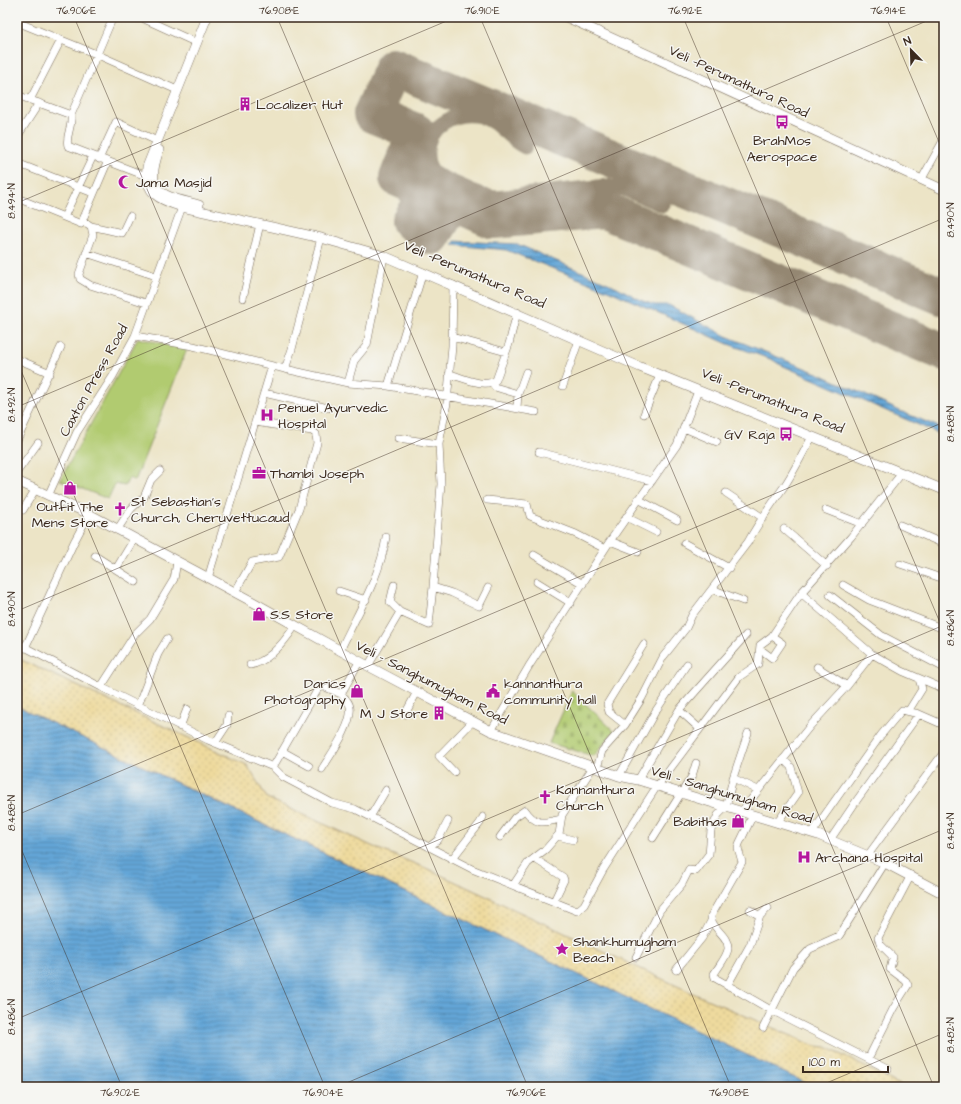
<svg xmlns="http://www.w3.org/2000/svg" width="961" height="1104" font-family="'Architects Daughter',sans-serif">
<defs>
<pattern id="sand-dots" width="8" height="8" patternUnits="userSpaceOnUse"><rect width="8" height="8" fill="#eeda9e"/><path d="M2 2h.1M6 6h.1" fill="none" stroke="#cdbb88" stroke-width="1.8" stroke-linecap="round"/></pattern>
<pattern id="cemetery-stones" width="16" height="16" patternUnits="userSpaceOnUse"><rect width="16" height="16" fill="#b1cb70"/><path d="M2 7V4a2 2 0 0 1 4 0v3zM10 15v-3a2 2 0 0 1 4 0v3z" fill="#99ae61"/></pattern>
<pattern id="water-rules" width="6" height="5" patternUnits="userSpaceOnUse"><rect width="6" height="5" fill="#63a6d7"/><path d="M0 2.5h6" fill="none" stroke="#5387ae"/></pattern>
</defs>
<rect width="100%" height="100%" fill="#f6f6f2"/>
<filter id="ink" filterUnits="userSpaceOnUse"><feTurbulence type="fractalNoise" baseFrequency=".025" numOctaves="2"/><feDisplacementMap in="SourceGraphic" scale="8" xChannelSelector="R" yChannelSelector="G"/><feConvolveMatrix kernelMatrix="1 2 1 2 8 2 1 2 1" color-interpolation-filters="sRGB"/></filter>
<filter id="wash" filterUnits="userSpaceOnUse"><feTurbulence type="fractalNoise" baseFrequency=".012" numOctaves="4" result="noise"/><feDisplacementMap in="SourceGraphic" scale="16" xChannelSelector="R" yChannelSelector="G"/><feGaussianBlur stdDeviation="0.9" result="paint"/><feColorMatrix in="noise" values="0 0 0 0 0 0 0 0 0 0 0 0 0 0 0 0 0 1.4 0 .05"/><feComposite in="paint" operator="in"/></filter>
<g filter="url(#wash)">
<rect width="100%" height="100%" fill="#ece4c6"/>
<path fill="url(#sand-dots)" stroke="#94825e" d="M17,658l230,107 20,33 109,50 52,21 260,122 127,55 11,1 78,40h-90l-797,-381z"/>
<path fill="url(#cemetery-stones)" stroke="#767a47" d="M572,691l42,40 -20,25 -45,-13z"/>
<path fill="#b1cb70" stroke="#767a47" d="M138,338l49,11 -52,132 -6,-3 -4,8 -10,-2 -7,15 -48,-19z"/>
<path fill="url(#water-rules)" stroke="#4f687a" d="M455,241l62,3 100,43 26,14 12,4h14l57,31 96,39 78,36 44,18v7l-165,-72 -6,-4 -45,-16 -118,-53 -104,-41 -53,-5z
M17,706c265,128 532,254 797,381h-797z"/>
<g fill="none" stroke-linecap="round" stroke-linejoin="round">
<path stroke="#948772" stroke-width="15" d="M525,147c-17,-8 -26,-26 -45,-31 -27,-6 -55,12 -53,40 0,7 4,15 9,19l48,21 12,2 110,-12 18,3 39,16"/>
<path stroke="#948772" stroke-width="38" d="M944,297l-551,-230 -21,47 44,18 -18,46 31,14 -19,29 22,15 21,-34 41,18 110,-10 340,142"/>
</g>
</g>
<g filter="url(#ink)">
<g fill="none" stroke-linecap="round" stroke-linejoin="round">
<g stroke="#796b59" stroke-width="8">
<path id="minor" d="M140,17l57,26
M17,22l79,32 81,36
M17,95l54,20c2,11 -6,21 -3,31l78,30
M30,100l31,-60
M71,115l42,-98
M17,137l22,-34
M99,159l17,-37 41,19
M17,163l76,30
M924,175l20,-36
M17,198l64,26 2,-3 8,5 2,9 -14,39 1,5 10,6 56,18
M64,217l29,-61
M81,224l26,-61
M91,226l31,7 8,-17
M86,253l70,23
M453,285l-1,61 -5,57 -8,41 2,40 -8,103 19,6 27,13 9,-18
M243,298l17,-74
M135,336l58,10 92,23 7,-20 29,-111
M452,337l54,15
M17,359l33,14
M285,369l63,14 40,3 148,26
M449,374c13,3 36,15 47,6l13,-36 8,-32
M348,383l6,-22 13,-16 17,-89
M492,383l3,4 23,7
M388,386l35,-114
M563,386l16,-46
M264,393l64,15
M517,408l1,-14 8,-22
M644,414l16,-39
M684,428l33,14
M398,438l41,6
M17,440l44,-93
M539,452l113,29
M17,472l21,-29
M902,473l-51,64 -50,56 71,61 30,17 42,18
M726,493l37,25
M48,496l29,-64 36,-56 22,-40 47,-129
M638,499l39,21
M487,500l40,4 3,12 46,18 29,15
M23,510l12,-20
M826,510l36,14
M626,517l30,15
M900,525l44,19
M784,529l43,37
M117,530l14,-21 13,-12 7,-17 9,-9
M610,541l28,11
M684,543l45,25
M534,555l49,29
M95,556l41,26
M900,564l44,15
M116,569l18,-30
M208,578l64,-212
M537,582l34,21
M394,585l-4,17 10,10
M843,585l26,15 75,29
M712,589l31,12
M339,591l27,9
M235,592l17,-30 27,-5 20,-48 18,-66 -1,-9 -4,-3 -57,-9
M830,595l51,40 63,33
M17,643l84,44 107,53 65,27
M25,648l49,-106 15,-28
M760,649l12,9 10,-15 -10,-7
M340,651c17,-38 40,-72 46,-114
M359,662l-18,32 -18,-8 -5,3 -45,78 10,10 49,26 23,6 117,60 105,42 7,-6 19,-35 52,-81 84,-112 19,-13 2,-19 12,-9 29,-43
M250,665c19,-3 35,-24 45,-39
M368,666l32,-54 29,13 4,-38
M817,667l30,19
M101,687l34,-53 15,-15 24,-40 3,-17
M138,706l20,-52 9,-15
M679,710l21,19
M909,710l13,-21 -3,-10
M405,714l12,-22
M625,725l-16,-13 -2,-8 37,-60
M180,727l7,-18
M491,731l38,-65 81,-125 67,-96 21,-54
M215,743l12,-18 1,-9
M282,751l27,15
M597,768l5,-17 23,-26 17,-27 21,-41 23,-29 6,-13 56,-73c10,-19 23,-37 35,-54 11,-16 19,-34 29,-51
M322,769c9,-15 31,-45 28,-62 -1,-6 -5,-9 -9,-13
M454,772l-15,-16 34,-35
M619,776l36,-64 32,-48
M733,778l25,12
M638,780l41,-70 67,-75
M741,812l69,-86 37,-40 25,-32
M753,815l-14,29 -1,4 4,14 -31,54c-1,12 18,19 17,33 -1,8 -10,18 -14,25l1,4 56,32 117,59
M370,817l16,-27
M777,823l21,-30 -7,-26 -8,-8
M812,833l69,-98 21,-25 17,4 25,11
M558,836l15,4
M500,837l15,-20 10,-7c11,16 19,13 36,9
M653,838l39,-62 4,-13
M830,840l27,-40 62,-86
M429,847l9,-7 10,-19
M868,855l76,-103
M452,859l28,-36 3,-6
M535,859l28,18 1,3 -10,21
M514,884l14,-21 18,-14 13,-15 3,-19 31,-48
M750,910l10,6
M636,957l24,-47 22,-26 7,-14 7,1 13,-17 2,-24 7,-15 8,-8 7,-29 15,-45
M676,970l26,-32 9,-17
M727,986l23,-41 10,-29 8,-8
M763,1028l30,-60 17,-19 29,-13 46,-73
M868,1059l25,-50 15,-24 -2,-4 -16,-12 3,-12 -13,-13 -2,-6 33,-63"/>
</g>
<g stroke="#796b59" stroke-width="10">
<path id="major" d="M207,17l-60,150c-3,27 13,33 35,40l139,31 63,18 256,111 304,123
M566,17l378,173
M159,150c-16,45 4,45 40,55
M17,481l72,33 164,88 115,64 123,65 128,45 19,4 180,55 67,28 59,31"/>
</g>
<use href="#minor" stroke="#fff" stroke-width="7"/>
<use href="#major" stroke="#fff" stroke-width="9"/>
</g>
</g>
<path fill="none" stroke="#3b2a1e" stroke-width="1" stroke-opacity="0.45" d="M74,17l454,1070M277,17l454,1070M480,17l454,1070M683,17l261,615M886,17l58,137M17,203l439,-186M17,361l308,726M17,407l919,-390M17,611l927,-393M17,815l927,-393M17,839l105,248M17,1019l927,-394M337,1087l607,-258M817,1087l127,-54"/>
<defs>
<g id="building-bare" transform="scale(1.08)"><path d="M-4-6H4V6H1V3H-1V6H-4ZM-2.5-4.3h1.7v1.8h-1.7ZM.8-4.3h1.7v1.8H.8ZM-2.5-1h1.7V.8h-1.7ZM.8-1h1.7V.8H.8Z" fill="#b5179e" stroke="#f6f6f2" stroke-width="2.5" paint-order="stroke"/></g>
<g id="bus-bare" transform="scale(1.08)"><path d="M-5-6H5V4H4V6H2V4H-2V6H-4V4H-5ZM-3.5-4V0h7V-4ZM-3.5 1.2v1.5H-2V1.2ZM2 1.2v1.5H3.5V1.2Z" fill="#b5179e" stroke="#f6f6f2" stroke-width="2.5" paint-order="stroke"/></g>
<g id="mosque-bare" transform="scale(1.08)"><path d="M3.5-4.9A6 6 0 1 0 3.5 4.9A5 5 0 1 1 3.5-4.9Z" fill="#b5179e" stroke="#f6f6f2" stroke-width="2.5" paint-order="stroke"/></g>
<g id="hospital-bare" transform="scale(1.08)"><path d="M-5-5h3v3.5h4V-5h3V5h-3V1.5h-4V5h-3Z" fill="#b5179e" stroke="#f6f6f2" stroke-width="2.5" paint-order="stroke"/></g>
<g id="office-bare" transform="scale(1.08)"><path d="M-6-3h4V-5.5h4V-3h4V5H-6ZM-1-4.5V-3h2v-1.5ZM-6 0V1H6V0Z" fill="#b5179e" stroke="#f6f6f2" stroke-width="2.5" paint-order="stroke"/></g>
<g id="shop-bare" transform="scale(1.08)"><path d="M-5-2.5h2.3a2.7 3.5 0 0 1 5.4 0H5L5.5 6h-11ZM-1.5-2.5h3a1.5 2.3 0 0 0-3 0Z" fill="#b5179e" stroke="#f6f6f2" stroke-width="2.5" paint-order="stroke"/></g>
<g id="church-bare" transform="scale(1.08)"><path d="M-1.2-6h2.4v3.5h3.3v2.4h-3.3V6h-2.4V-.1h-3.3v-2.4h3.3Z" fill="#b5179e" stroke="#f6f6f2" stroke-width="2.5" paint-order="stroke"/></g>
<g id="civic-bare" transform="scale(1.08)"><path d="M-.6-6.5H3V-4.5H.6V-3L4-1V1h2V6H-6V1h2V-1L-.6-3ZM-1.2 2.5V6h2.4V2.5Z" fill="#b5179e" stroke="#f6f6f2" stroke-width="2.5" paint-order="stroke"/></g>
<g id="sight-bare" transform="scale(1.08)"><path d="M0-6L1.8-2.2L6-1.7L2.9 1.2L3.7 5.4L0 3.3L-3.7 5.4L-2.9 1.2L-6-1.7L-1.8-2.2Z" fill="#b5179e" stroke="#f6f6f2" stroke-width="2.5" paint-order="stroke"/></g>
</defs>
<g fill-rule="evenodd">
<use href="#building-bare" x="245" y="104"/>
<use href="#bus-bare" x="782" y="122"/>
<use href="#mosque-bare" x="125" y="182"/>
<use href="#hospital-bare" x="267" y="415"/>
<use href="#bus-bare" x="786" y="434"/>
<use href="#office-bare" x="259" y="473"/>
<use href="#shop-bare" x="70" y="488"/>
<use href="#church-bare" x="120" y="509"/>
<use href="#shop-bare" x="259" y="614"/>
<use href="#shop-bare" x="357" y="691"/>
<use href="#civic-bare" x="493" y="691"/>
<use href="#building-bare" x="439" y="713"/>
<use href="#church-bare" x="545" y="797"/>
<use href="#shop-bare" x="738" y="821"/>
<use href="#hospital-bare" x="804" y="857"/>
<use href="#sight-bare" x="562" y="949"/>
</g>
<g text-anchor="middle" stroke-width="3" stroke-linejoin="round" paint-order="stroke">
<g font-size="14" fill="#3b2a1e" stroke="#f6f6f2">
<text transform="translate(739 81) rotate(25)" y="5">Veli -Perumathura Road</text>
<text transform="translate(475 274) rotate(23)" y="5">Veli -Perumathura Road</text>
<text transform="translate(93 380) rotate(-61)" y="5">Caxton Press Road</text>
<text transform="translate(773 400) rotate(22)" y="5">Veli -Perumathura Road</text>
<text transform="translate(432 682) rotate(27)" y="5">Veli - Sanghumugham Road</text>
<text transform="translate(732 794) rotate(17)" y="5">Veli - Sanghumugham Road</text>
</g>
<g font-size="14" fill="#3b2a1e" stroke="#f6f6f2" text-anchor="start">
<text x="256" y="109">Localizer Hut</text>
<text x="782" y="145" text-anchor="middle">BrahMos<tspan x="782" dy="16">Aerospace</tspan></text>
<text x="136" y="187">Jama Masjid</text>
<text x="278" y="412">Penuel Ayurvedic<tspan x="278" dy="16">Hospital</tspan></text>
<text x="775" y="439" text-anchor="end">GV Raja</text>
<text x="270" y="478">Thambi Joseph</text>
<text x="131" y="506">St Sebastian's<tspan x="131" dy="16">Church, Cheruvettucaud</tspan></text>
<text x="70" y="511" text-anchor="middle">Outfit The<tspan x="70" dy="16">Mens Store</tspan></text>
<text x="270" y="619">S.S Store</text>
<text x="346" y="688" text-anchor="end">Darics<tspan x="346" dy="16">Photography</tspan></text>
<text x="504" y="688">kannanthura<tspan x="504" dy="16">community hall</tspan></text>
<text x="428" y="718" text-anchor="end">M J Store</text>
<text x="556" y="794">Kannanthura<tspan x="556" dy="16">Church</tspan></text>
<text x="727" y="826" text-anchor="end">Babithas</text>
<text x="815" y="862">Archana Hospital</text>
<text x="573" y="946">Shankhumugham<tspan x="573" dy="16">Beach</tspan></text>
</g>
</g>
<rect width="961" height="1104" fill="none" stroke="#f6f6f2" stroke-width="44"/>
<g transform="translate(911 50) rotate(337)" stroke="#f6f6f2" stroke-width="3" paint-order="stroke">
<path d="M0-3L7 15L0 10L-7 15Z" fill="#3b2a1e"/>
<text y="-6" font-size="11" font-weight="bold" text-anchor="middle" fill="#3b2a1e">N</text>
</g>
<path d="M803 1066v6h85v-6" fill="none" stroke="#3b2a1e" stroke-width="2"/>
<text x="809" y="1066" font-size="12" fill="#3b2a1e" stroke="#f6f6f2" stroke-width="3" paint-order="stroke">100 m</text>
<rect x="22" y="22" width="917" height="1060" fill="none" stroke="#3b2a1e" stroke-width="1.5"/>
<g font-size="10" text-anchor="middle" fill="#3b2a1e">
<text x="76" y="14">76.906°E</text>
<text x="279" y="14">76.908°E</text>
<text x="482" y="14">76.910°E</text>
<text x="685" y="14">76.912°E</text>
<text x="888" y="14">76.914°E</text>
<text transform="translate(11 201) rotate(-90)" y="4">8.494°N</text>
<text transform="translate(950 220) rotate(-90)" y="4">8.490°N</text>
<text transform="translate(11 405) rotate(-90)" y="4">8.492°N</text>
<text transform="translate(950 424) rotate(-90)" y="4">8.488°N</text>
<text transform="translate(11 609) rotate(-90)" y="4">8.490°N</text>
<text transform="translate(950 628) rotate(-90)" y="4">8.486°N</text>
<text transform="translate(11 813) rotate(-90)" y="4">8.488°N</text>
<text transform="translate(950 831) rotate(-90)" y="4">8.484°N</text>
<text transform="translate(11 1017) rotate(-90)" y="4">8.486°N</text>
<text transform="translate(950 1035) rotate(-90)" y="4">8.482°N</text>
<text x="120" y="1096">76.902°E</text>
<text x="323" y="1096">76.904°E</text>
<text x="526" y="1096">76.906°E</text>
<text x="729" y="1096">76.908°E</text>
</g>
</svg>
